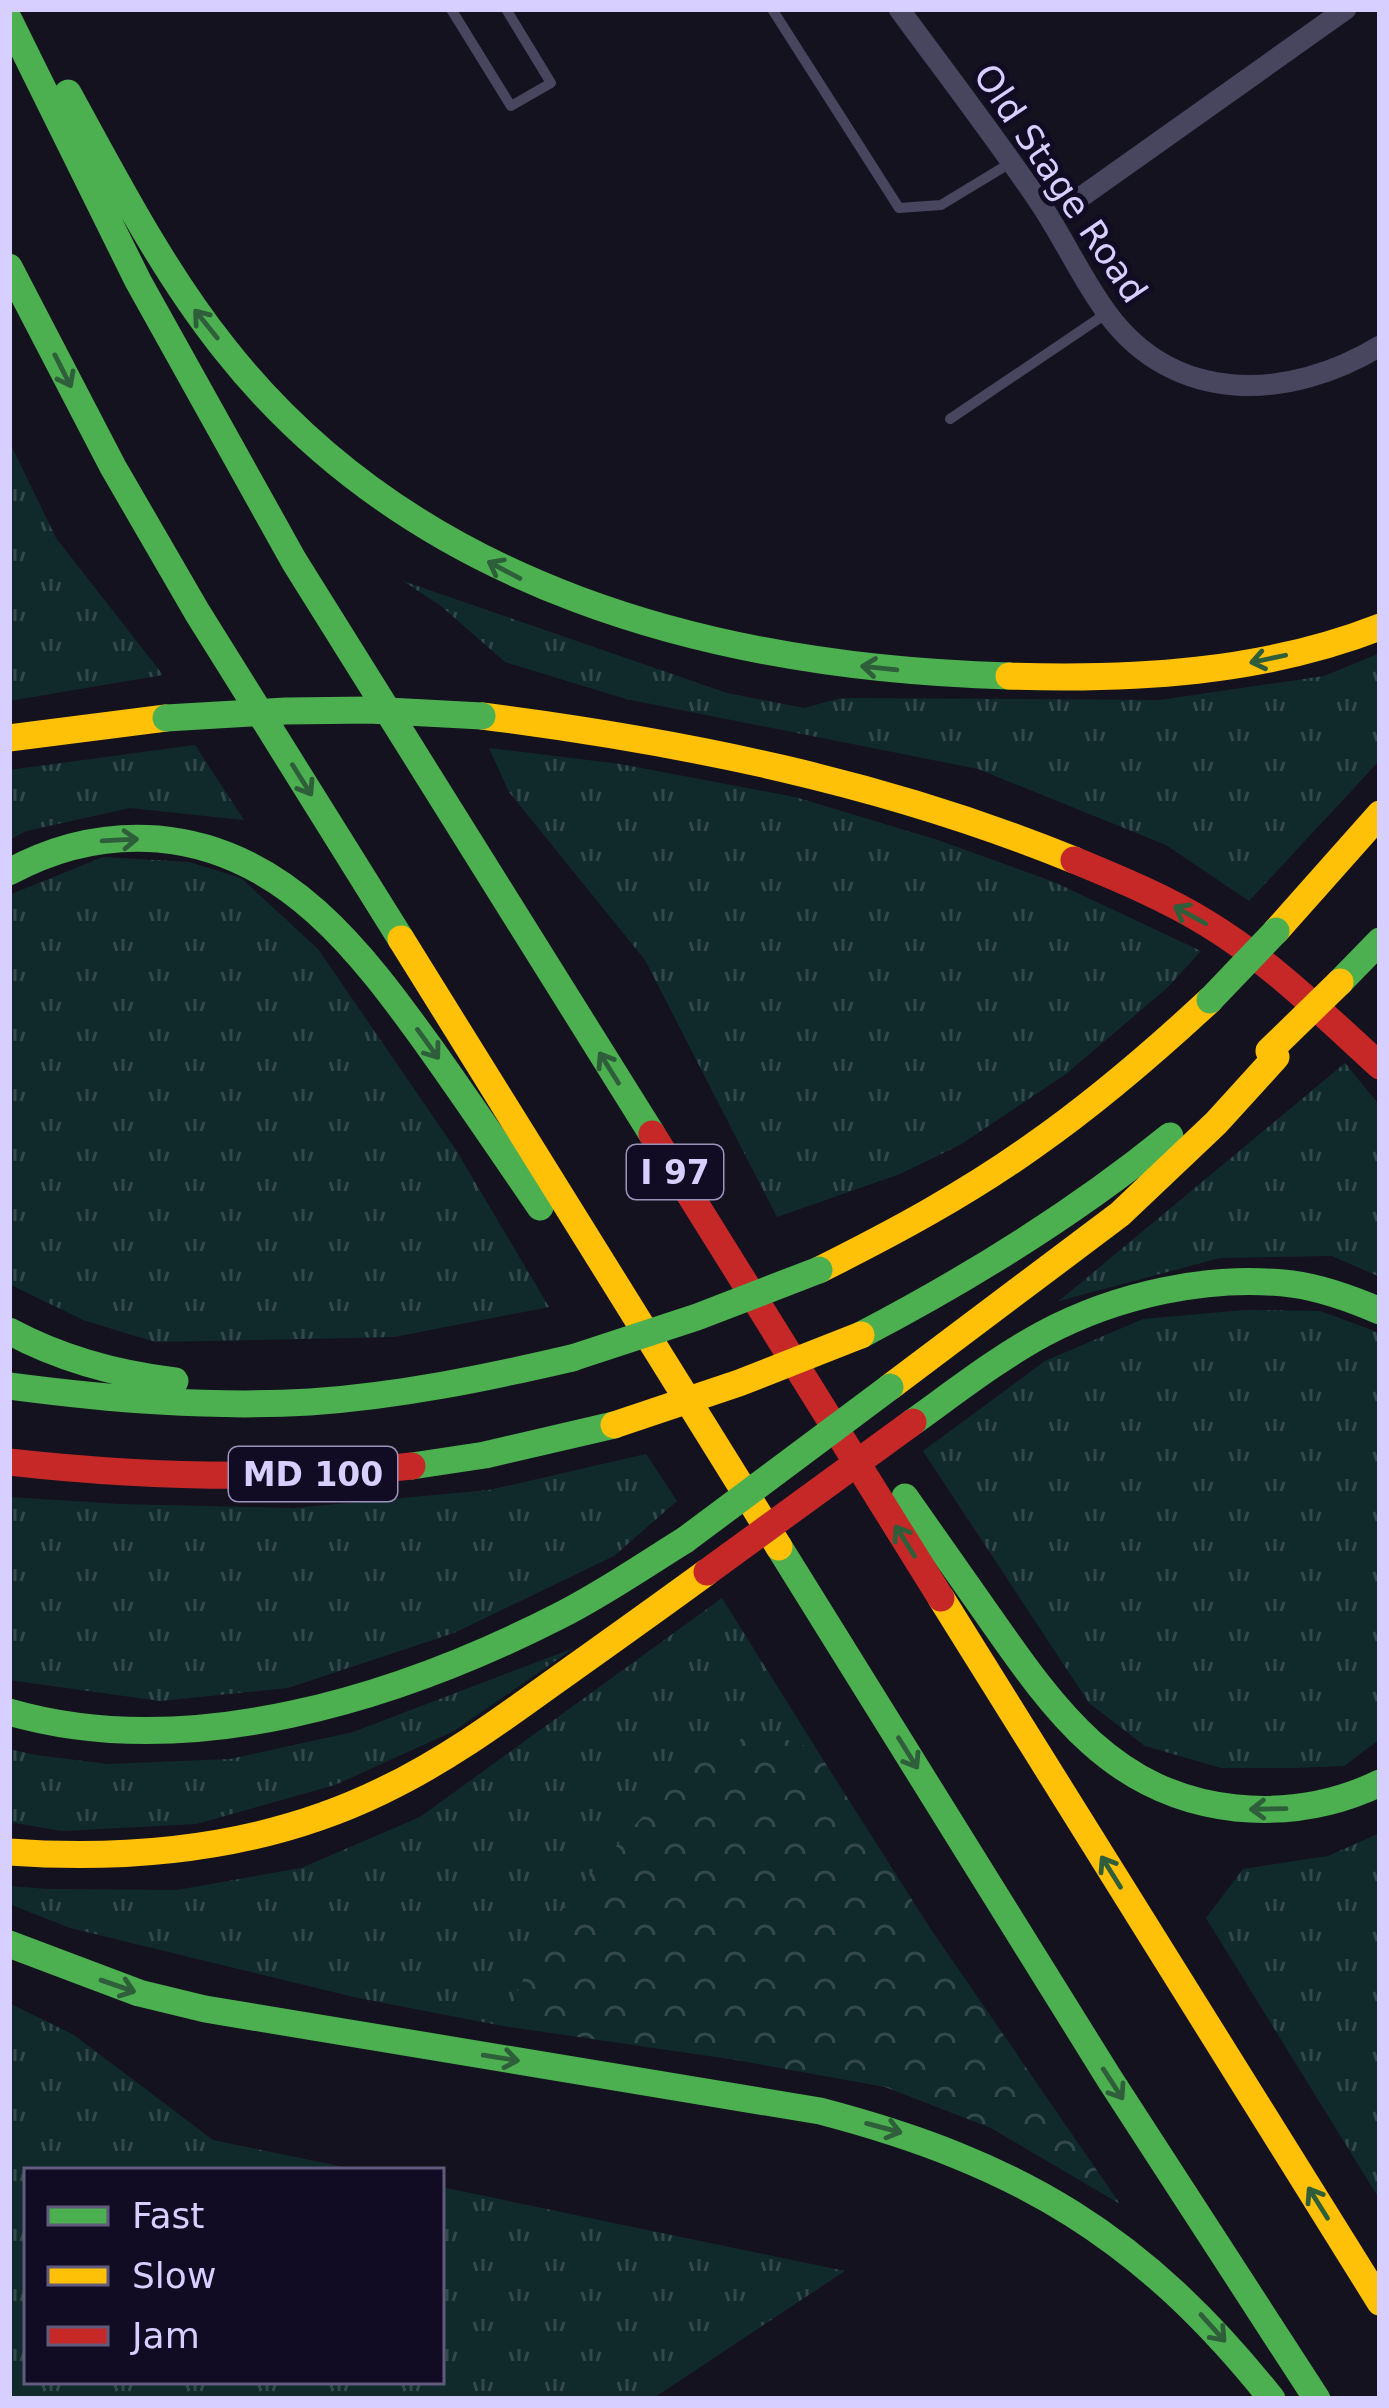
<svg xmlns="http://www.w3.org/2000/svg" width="1389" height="2408" font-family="'DejaVu Sans',sans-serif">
<defs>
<pattern id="grass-tufts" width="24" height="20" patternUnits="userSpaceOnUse" patternTransform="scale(3)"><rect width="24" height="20" fill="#102a2c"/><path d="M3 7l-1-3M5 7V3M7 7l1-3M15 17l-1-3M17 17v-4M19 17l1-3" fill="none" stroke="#32484c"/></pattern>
<pattern id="forest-crowns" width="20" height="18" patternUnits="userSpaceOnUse" patternTransform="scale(3)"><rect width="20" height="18" fill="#102a2c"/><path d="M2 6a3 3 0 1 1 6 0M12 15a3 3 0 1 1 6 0" fill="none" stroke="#32484c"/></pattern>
</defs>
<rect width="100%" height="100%" fill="#14121e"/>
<path fill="url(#grass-tufts)" d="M9,441l47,97 107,137 -154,26z
M403,581l324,112 77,15 37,-10 319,2 164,-24 56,-23v107l-131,141 -83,-56 -188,-76 -352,-70 -121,-37 -64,-56z
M195,745l49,75 -114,-12 -104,23 -17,9v-70z
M489,748l131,16 175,33 143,43 116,42 147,69 -34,37 -101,86 -106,71 -60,29 -123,43 -132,-257 -136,-168z
M103,857l86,5 52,16 77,71 138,201 93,157 -155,30 -239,5 -72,-22 -74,-36v-389z
M1345,1063l35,43v171l-48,-21 -112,2 -161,43z
M1245,1310l75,1 60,22v406l-36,27 -50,2h-73l-76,-22 -56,-43 -166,-252 122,-90 98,-42z
M646,1454l31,47 -63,55 -160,77 -166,55 -128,13 -151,-21v-183l111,7 174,4 195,-18z
M722,1598l95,152 -59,-20 -230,238 -25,58 -145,-28 -288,-70 -61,-24v-18l38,3 130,1 124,-22 119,-51z
M574,1648l-120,83 -119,54 -139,39 -134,7 -53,-9v-73l27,6 72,9 122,-5 123,-27z
M1380,1833v367l-174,-282 37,-49 85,-13z
M9,2003l65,32 139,105 150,31h-336v210h414v-194l404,84 -193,128h-643z"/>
<path fill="url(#forest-crowns)" d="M758,1730l59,20 113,178 190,276 -129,-76 -106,-41 -149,-27 -233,-34 25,-58 40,-68 117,-131z"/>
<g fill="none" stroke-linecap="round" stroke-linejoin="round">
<path stroke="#48465f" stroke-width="10" d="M451,9l60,97 40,-23 -45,-74
M772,9l127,199 42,-3 71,-43
M950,419l157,-106"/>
<path stroke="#48465f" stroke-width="21" d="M899,9c47,64 96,128 141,194 24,36 42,76 67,110 68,93 182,88 273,33
M1084,195l262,-186"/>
<path stroke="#4caf50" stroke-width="27" d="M9,20l129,261 156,280 358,573
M68,93c48,87 94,177 156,255 190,241 492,320 785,328
M9,267l104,200 84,145 204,327
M9,872c46,-25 97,-37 149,-33 128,11 204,114 273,210 37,52 73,105 109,158
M1340,982l40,-41
M9,1331c52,28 107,43 166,50
M861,1335c109,-57 213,-121 309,-199
M9,1386c100,13 201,22 301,16 89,-6 176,-24 262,-44
M913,1422c42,-30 84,-63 130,-88 73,-39 166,-60 249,-50 31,4 60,15 88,27
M412,1466l73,-11 129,-30
M905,1497c28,40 57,81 85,121 65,93 124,177 246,190 51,5 98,-3 144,-25
M779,1547l330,531 208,321
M9,1712c180,52 389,-14 550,-96 44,-22 84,-50 126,-76
M9,1944l130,49 66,16 615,102c199,52 323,126 452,288"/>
<path stroke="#ffc107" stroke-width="27" d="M1009,676c125,4 253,-3 371,-49
M482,716c203,26 401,66 592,144
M9,738l157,-20
M1276,931l104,-117
M401,939l378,608
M819,1270c74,-37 147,-76 214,-124 63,-44 121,-94 177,-146
M890,1387l230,-173 96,-91 60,-66
M941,1598l439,704
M9,1852c128,9 256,-4 373,-61 61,-29 115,-68 169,-107 52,-37 104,-74 156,-112"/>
<path stroke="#c62828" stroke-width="27" d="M1074,860c46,19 92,38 134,64 64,39 117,92 172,142
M652,1134l289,464
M9,1462c134,15 268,19 403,4"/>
<path stroke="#4caf50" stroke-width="27" d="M166,718l120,-7 83,-1 113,6
M1210,1000l66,-69
M572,1358l125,-41 122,-47
M685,1540l205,-153"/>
<path stroke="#ffc107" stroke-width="27" d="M1269,1051l71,-69
M614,1425l125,-42 122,-48"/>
<path stroke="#c62828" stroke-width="27" d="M707,1572l206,-150"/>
</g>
<defs><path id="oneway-shaft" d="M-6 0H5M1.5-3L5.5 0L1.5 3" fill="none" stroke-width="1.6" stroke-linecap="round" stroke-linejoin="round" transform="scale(3)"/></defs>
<g stroke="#2e5e3a">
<use href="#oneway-shaft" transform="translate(206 324) rotate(-129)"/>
<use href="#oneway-shaft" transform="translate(63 371) rotate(63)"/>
<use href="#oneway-shaft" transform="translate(504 570) rotate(-152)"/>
<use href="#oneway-shaft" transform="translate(1268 659) rotate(168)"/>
<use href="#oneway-shaft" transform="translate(879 668) rotate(-174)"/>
<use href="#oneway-shaft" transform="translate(302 780) rotate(58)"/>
<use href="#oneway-shaft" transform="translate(120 840) rotate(-3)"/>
<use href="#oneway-shaft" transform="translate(1190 915) rotate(-151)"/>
<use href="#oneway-shaft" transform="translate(428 1044) rotate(54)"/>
<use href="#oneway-shaft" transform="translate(609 1068) rotate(-122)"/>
<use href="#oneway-shaft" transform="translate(905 1541) rotate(-122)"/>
<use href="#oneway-shaft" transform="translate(908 1753) rotate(58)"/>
<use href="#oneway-shaft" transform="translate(1268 1809) rotate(179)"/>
<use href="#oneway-shaft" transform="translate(1111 1872) rotate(-122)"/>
<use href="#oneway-shaft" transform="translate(118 1986) rotate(19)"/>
<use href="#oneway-shaft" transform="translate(501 2058) rotate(9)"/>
<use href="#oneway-shaft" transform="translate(1113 2084) rotate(57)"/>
<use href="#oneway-shaft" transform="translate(884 2128) rotate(15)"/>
<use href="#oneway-shaft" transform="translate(1318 2203) rotate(-122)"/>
<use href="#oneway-shaft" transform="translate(1213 2328) rotate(48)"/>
</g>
<g text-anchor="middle" stroke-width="10" stroke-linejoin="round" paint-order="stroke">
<g fill="#110c24" stroke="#9c94bd" stroke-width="3">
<rect x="627" y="1145" width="96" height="54" rx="9"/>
<rect x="229" y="1447" width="168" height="54" rx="9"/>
</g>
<g font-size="33" font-weight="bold" fill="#d7cfff">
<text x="675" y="1184">I 97</text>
<text x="313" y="1486">MD 100</text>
</g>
<g font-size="36" fill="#d7cfff" stroke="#110c24">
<text transform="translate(1061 183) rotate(56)" y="13">Old Stage Road</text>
</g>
</g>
<rect width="1389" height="2408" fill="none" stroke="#d7cfff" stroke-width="24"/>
<rect x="24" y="2168" width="420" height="216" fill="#110c24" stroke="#605a7c" stroke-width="3"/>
<rect x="48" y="2207" width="60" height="18" fill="#4caf50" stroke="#605a7c" stroke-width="3"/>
<text x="132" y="2228" font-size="36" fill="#d7cfff">Fast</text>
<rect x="48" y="2267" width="60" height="18" fill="#ffc107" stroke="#605a7c" stroke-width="3"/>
<text x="132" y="2288" font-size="36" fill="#d7cfff">Slow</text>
<rect x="48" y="2327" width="60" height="18" fill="#c62828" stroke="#605a7c" stroke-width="3"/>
<text x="132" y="2348" font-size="36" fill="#d7cfff">Jam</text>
</svg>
